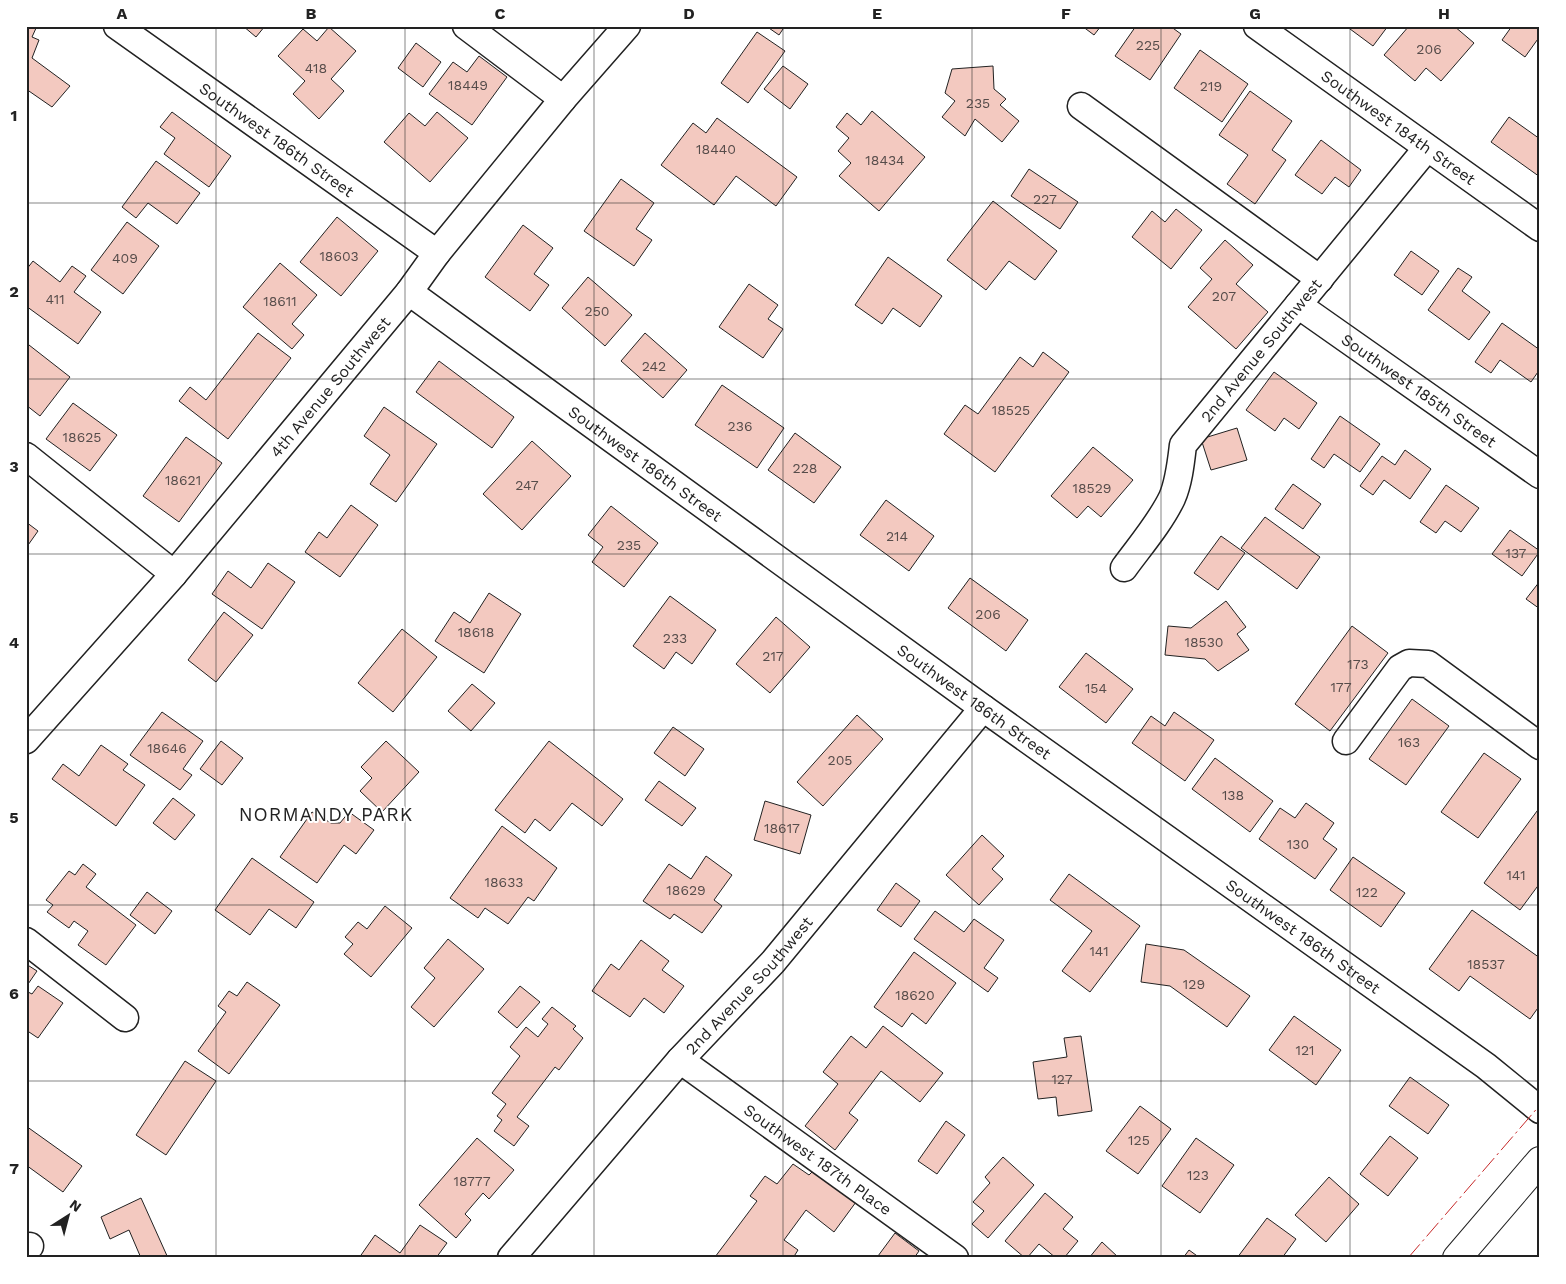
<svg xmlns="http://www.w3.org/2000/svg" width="1566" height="1284" font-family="'Work Sans',sans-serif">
<rect width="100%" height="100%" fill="#fff"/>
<path fill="#f3c9c0" stroke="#222" d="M26,26h11l-5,11 7,3 -7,18 38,28 -18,21 -26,-18z
M243,26h22l-9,11z
M766,26h19l-6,9z
M1082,26h19l-7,9z
M1136,26h34l11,8 -31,46 -35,-24z
M1346,26h42l-15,20z
M1409,26h45l20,17 -33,38 -15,-13 -11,13 -31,-26z
M1512,26h28v10l-15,21 -23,-17z
M329,27l27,24 -25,28 13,12 -25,28 -26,-25 12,-13 -27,-25 25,-27 14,12z
M757,32l28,19 -37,52 -27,-20z
M416,43l25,19 -18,25 -25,-19z
M1200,50l48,34 -26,38 -48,-34z
M479,56l28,21 -35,48 -43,-31 24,-32 14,10z
M783,66l25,18 -18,25 -26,-20z
M993,66l1,23 12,10 -6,6 19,16 -17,21 -27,-23 -10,17 -23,-19 13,-16 -10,-8 7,-24z
M1250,91l42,30 -20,29 14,10 -31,44 -28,-20 21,-29 -29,-20z
M872,111l53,46 -46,54 -40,-35 12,-13 -13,-12 11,-13 -13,-11 11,-14 14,12z
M172,112l59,44 -22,31 -45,-33 11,-16 -15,-11z
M437,112l31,26 -38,44 -46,-40 25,-29 16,13z
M1509,117l31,22v38l-49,-35z
M717,118l80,59 -21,29 -40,-30 -22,29 -53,-40 32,-42 13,10z
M1321,140l40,30 -12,17 -14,-10 -13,17 -27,-19z
M156,161l44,32 -23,31 -29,-21 -12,15 -14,-11z
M1029,169l49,33 -18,27 -49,-33z
M621,179l33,24 -18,26 16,11 -18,26 -50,-35z
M993,201l64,50 -22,29 -26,-19 -23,29 -39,-30z
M1176,209l26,21 -31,39 -39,-32 20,-26 13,11z
M337,217l41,34 -37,45 -41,-34z
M127,222l32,24 -36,48 -32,-24z
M523,225l30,23 -19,26 15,11 -19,26 -45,-34z
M1225,240l28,25 -17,19 32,28 -32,37 -48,-42 24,-28 -12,-11z
M1411,251l28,20 -17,24 -28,-20z
M888,257l54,39 -22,31 -27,-19 -11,16 -27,-19z
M33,261l27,21 12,-16 14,10 -12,16 27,20 -23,32 -52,-38v-36z
M280,263l37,32 -25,29 12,11 -12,14 -49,-42z
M1458,268l14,9 -10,14 28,21 -21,28 -41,-30z
M588,277l44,38 -27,31 -43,-38z
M749,284l29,21 -10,14 15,10 -20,29 -44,-31z
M1502,323l38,27v19l-9,13 -31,-22 -9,13 -16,-11z
M258,333l33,25 -63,81 -49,-38 11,-14 16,13z
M645,333l42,37 -24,28 -42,-37z
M29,345l41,32 -30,39 -14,-11v-56z
M1043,352l26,20 -74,100 -51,-38 21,-29 13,9 42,-57 13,10z
M439,361l75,56 -22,31 -76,-56z
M1274,372l43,31 -18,26 -15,-11 -9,13 -29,-21z
M722,385l62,43 -27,40 -62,-43z
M73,403l44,32 -27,36 -44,-32z
M384,407l53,37 -41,58 -26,-18 20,-29 -26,-19z
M1340,416l40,28 -20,28 -26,-18 -10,14 -13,-9z
M1237,428l10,32 -36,10 -10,-31z
M795,433l46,34 -27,36 -46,-33z
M186,437l36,26 -43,59 -36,-26z
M532,441l39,35 -49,54 -39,-36z
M1093,447l40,33 -32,37 -13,-11 -11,12 -26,-22z
M1405,450l26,19 -21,30 -26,-19 -11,15 -13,-9 22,-30 13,9z
M1293,484l28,20 -18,25 -28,-20z
M1446,485l33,23 -18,24 -16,-11 -9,12 -16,-11z
M886,500l48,36 -25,35 -49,-36z
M351,505l27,20 -38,52 -35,-25 14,-20 8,6z
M611,506l47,37 -34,44 -32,-25 11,-15 -15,-12z
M1265,517l55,40 -23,32 -56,-41z
M26,522l12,9 -12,17z
M1510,530l30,21 -18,25 -30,-22z
M1221,536l24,17 -27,37 -24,-17z
M268,563l27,19 -33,47 -50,-35 16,-23 23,17z
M970,578l58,42 -22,31 -58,-43z
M1540,581v28l-14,-10z
M489,593l32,21 -37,59 -49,-32 19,-29 16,11z
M670,596l46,34 -24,34 -16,-12 -12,17 -31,-23z
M1226,601l20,26 -9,7 12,16 -31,21 -13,-12 -40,-4 3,-29 23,2z
M224,612l29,23 -37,47 -28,-22z
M776,617l34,30 -40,46 -34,-29z
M1352,626l36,27 -58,78 -35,-27z
M402,629l35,28 -44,55 -35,-29z
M1086,653l47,36 -27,34 -47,-36z
M472,684l23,19 -24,28 -23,-20z
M1412,699l37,27 -43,59 -37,-26z
M162,712l41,29 -20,28 9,6 -12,15 -50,-35z
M1174,712l40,28 -29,41 -53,-38 19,-27 14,10z
M857,715l26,24 -60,67 -26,-24z
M673,727l31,22 -19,27 -31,-23z
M221,741l22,17 -21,27 -22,-16z
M386,741l33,31 -37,40 -22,-21 12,-13 -11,-11z
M549,741l74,58 -21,27 -30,-23 -22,28 -15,-12 -10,14 -30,-23z
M101,745l27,19 -5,6 22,15 -29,41 -64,-47 11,-15 16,12z
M1484,753l37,26 -43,59 -37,-26z
M1215,758l58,43 -23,31 -58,-43z
M659,781l37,27 -14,18 -37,-26z
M173,798l22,17 -20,25 -22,-17z
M765,801l46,14 -11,39 -46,-14z
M1306,803l28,20 -11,16 14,10 -22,30 -56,-40 21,-31 15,10z
M1540,807v76l-20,27 -36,-27z
M312,812l19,11h9l9,-11 25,18 -18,24 -12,-9 -27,38 -37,-26z
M502,826l55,42 -23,33 -6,-4 -20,27 -23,-16 -7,10 -28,-20z
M982,835l22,21 -12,13 11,10 -24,26 -33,-30z
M706,856l26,19 -18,25 8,6 -20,27 -28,-19 -4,5 -27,-18 26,-37 22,15z
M1353,857l52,36 -24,34 -51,-37z
M252,858l62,44 -18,26 -27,-19 -19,26 -35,-25z
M83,864l13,10 -10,13 50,38 -30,40 -28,-20 10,-14 -14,-10 -5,7 -22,-16 6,-7 -7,-5 23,-29 6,4z
M1069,874l71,52 -50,66 -28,-21 30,-40 -42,-31z
M896,883l24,18 -19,26 -24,-17z
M147,892l25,19 -17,23 -25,-19z
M385,906l27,22 -41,49 -27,-23 9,-10 -8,-7 13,-15 9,7z
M1472,910l68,48v47l-10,14 -60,-43 -11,15 -30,-22z
M935,911l29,21 10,-13 30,21 -20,28 14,10 -10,14 -74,-53z
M448,939l36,30 -50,58 -23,-20 24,-29 -11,-10z
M641,940l28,21 -7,9 22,16 -20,27 -20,-15 -14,19 -38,-26 19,-27 8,6z
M1146,944l38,6 66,46 -23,31 -57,-41 -29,-4z
M914,952l42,31 -30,41 -14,-11 -10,14 -28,-20z
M26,964l11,7 -11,16z
M247,982l33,23 -51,69 -31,-23 28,-39 -8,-6 11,-15 8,5z
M38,986l25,17 -25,35 -12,-8v-39l6,3z
M520,986l20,16 -23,26 -19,-16z
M552,1007l24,19 -3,3 10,9 -24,32 -4,-3 -38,50 12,9 -15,20 -20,-15 8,-11 -5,-4 9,-12 -14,-11 28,-37 -10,-9 16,-20 12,10 10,-13 -6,-5z
M1294,1016l47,34 -25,35 -47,-35z
M883,1026l60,47 -23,29 -39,-31 -32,42 9,7 -23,30 -30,-24 33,-42 -15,-12 28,-36 15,12z
M1081,1036l11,75 -34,5 -2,-19 -18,2 -5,-37 34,-5 -3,-19z
M185,1061l31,20 -50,74 -30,-20z
M1410,1077l39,28 -21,29 -39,-28z
M1140,1106l31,23 -33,45 -32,-23z
M946,1121l19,14 -28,39 -19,-13z
M26,1126l56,40 -19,26 -37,-27z
M1390,1136l28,22 -30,38 -28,-22z
M477,1138l37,32 -25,29 -6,-6 -18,21 6,6 -15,18 -37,-33z
M1196,1138l38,27 -34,48 -38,-27z
M1003,1157l31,28 -46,53 -16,-14 12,-13 -11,-9 17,-19 -5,-6z
M793,1164l16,11 4,-4 43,31 -22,30 -28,-22 -22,30 14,10 -5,8 -78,-1 42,-56 -7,-5 15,-20 12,8z
M1329,1177l30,27 -33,38 -31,-27z
M1045,1193l28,24 -10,12 15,12 -14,17h-8l-17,-14 -12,14h-2l-20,-17z
M141,1198l27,60h-27l-12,-28 -19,9 -9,-22z
M1267,1218l29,21 -14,19h-45z
M420,1225l27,18 -11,15h-77l16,-23 25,18z
M895,1233l24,18 -5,7h-34l-2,-2z
M1102,1242l17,16h-30z
M1189,1250l11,8h-17z"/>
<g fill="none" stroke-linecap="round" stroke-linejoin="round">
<g stroke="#222" stroke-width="29">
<g id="minor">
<path id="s1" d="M117,26l320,227"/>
<path d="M466,26l97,73"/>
<path id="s2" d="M1257,26l283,202"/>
<path d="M1081,106l239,173"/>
<path id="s3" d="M409,292l574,416 503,358 54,44"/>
<path id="s4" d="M1298,305l242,170"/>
<path d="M26,456l148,118"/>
<path id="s5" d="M1124,568c16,-22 36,-45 48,-70 7,-16 9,-36 11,-53l244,-297"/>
<path id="s6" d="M26,740l148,-166 235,-282 28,-39 126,-154 64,-73"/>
<path d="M1346,741l54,-73 9,-5 19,1 112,82"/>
<path d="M26,941l99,77"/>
<path id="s7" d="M680,1060l275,198"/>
<path d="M26,1249l4,-3"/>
<path id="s8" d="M511,1258l169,-198 93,-98 210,-254"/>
</g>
</g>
<g stroke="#222" stroke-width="30">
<path id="major" d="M1457,1258l83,-97"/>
</g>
<use href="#minor" stroke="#fff" stroke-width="26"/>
<use href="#major" stroke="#fff" stroke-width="28"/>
<path stroke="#c62828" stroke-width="1" stroke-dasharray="18 4 2.5 4" stroke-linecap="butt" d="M1408,1258l132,-153"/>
</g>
<path fill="none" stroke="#222" stroke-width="1" stroke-opacity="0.55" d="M216,26v1232M405,26v1232M594,26v1232M783,26v1232M972,26v1232M1161,26v1232M1350,26v1232M26,203h1514M26,379h1514M26,554h1514M26,730h1514M26,905h1514M26,1081h1514"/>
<g text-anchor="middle" stroke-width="4" stroke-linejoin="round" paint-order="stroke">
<g font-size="14" fill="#564c4a">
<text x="1148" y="50">225</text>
<text x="1429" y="54">206</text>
<text x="316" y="73">418</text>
<text x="468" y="90">18449</text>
<text x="1211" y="91">219</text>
<text x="978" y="108">235</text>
<text x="716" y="154">18440</text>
<text x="885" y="165">18434</text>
<text x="1045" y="204">227</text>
<text x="339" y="261">18603</text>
<text x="125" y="263">409</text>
<text x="1224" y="301">207</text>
<text x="55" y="304">411</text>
<text x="280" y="306">18611</text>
<text x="597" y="316">250</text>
<text x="654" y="371">242</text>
<text x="1011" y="415">18525</text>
<text x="740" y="431">236</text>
<text x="82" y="442">18625</text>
<text x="805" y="473">228</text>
<text x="183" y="485">18621</text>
<text x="527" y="490">247</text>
<text x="1092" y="493">18529</text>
<text x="897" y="541">214</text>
<text x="629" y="550">235</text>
<text x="1516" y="558">137</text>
<text x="988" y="619">206</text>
<text x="476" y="637">18618</text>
<text x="675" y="643">233</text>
<text x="1204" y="647">18530</text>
<text x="773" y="661">217</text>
<text x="1358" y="669">173</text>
<text x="1341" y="692">177</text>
<text x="1096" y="693">154</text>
<text x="1409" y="747">163</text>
<text x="167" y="753">18646</text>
<text x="840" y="765">205</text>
<text x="1233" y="800">138</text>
<text x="782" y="833">18617</text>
<text x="1298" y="849">130</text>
<text x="1516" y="880">141</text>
<text x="504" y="887">18633</text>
<text x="686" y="895">18629</text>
<text x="1367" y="897">122</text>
<text x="1099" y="956">141</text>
<text x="1486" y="969">18537</text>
<text x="1194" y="989">129</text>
<text x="915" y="1000">18620</text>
<text x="1305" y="1055">121</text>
<text x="1062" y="1084">127</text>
<text x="1139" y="1145">125</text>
<text x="1198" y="1180">123</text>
<text x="472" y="1186">18777</text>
</g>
<g font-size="16" fill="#222" stroke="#fff">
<text dy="6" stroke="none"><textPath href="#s2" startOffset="174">Southwest 184th Street</textPath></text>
<text dy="6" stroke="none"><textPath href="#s1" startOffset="196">Southwest 186th Street</textPath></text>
<text dy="6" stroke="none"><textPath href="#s5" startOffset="262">2nd Avenue Southwest</textPath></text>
<text dy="6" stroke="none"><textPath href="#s6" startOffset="466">4th Avenue Southwest</textPath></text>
<text dy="6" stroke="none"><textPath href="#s4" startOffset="148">Southwest 185th Street</textPath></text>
<text dy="6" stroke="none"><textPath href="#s3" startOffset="292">Southwest 186th Street</textPath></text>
<text dy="6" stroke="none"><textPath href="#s3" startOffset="698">Southwest 186th Street</textPath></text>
<text dy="6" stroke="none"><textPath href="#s3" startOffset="1102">Southwest 186th Street</textPath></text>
<text dy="6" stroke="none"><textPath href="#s8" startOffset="362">2nd Avenue Southwest</textPath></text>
<text dy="6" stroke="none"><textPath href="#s7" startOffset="170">Southwest 187th Place</textPath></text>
</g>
<g font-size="19" letter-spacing="1" fill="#222" stroke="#fff">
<text x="326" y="821">NORMANDY PARK</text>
</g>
</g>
<rect width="1566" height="1284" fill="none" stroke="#ffffff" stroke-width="55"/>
<g transform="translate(68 1216) rotate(36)" stroke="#ffffff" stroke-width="4" paint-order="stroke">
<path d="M0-4L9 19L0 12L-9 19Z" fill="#222222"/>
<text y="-8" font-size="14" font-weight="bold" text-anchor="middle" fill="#222222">N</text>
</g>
<rect x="28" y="28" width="1510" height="1228" fill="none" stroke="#222" stroke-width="2"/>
<g font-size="16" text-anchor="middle" font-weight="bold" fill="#222">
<text x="122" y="19">A</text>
<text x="311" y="19">B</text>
<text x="500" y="19">C</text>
<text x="689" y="19">D</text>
<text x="877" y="19">E</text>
<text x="1066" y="19">F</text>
<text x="1255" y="19">G</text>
<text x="1444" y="19">H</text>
<text x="14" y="121">1</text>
<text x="14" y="297">2</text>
<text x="14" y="472">3</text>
<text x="14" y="648">4</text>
<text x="14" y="823">5</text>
<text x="14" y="999">6</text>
<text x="14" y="1174">7</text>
</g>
</svg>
